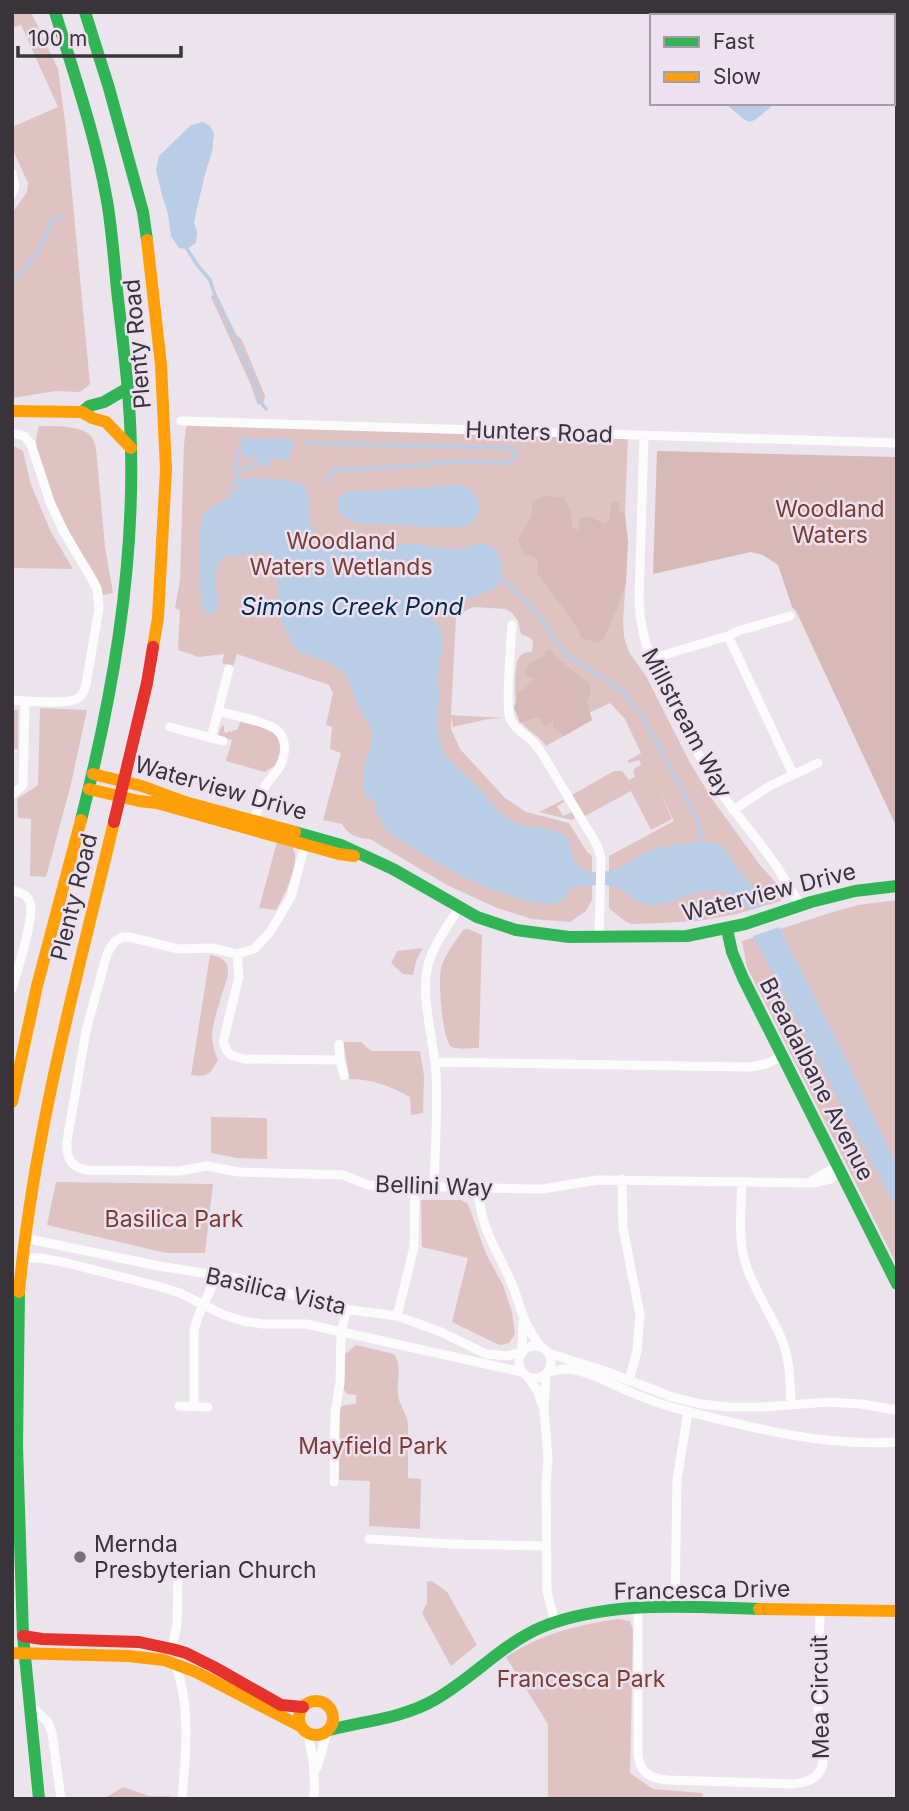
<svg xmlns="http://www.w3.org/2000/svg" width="909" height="1811" font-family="Inter,sans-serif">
<rect width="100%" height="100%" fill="#ebe4ec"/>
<path fill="#dec3c2" d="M12,12h19l27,57 8,60 24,255 -10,8 -24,-1 -44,7v-185l15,-21 1,-9 -16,-35v-21l46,-20 -37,-82 -9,3z
M215,291l21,43 6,6 23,56 -1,5 -5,4 -2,-2 -7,-20 -39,-86z
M187,422l441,13 -3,79 2,46 -4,62 1,15 5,15 17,24 43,85 23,38 48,66 19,21 3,6 -1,9 -44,13 -39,7 -37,2 -29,1 -6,-2 -17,-14v-52l65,-35 -16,-32 14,30 -21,11 -20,-39 -46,25 -13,-21 42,-24h8l7,9 6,-3 -2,-6 2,-3 6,-3 -2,-5 -9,3 -3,-2 14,-8 -16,-34 -15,-16 -21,10 3,7 -46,26c-7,-11 -21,-16 -27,-27 -5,-9 -5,-51 -1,-60 3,-6 8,-7 14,-7l1,-11 -3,-3 -9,-4 -3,-13 -6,-8 -6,-4 -33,-2 -17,9 -5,99 53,3 -16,1 -35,8 -2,-10v12l9,20 45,49 21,14 43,11 18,29 5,4v44l-6,11 -16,11 -38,-3 -35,-11 -50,-23 -77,-46c-13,-1 -21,-3 -28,-15l-19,-4 18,-67 -11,-4 2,-22 -6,-2 7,-32 -4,-8 -92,-31 -4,12 -11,-3 2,-9 -25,3 -21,-7 2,-40 -5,-2 5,-28 4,-136z
M39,426c14,0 44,-1 53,11 1,2 4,10 4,11l9,99 8,46 -10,2c-3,-16 -14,-30 -22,-43 -18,-30 -42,-76 -45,-110 0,-5 2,-11 3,-16z
M12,445l11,6 8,34 20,47 22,37 -61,-1z
M40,708l47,2 -16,74 -25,93 -16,-1 1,-57 -13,-1 -1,-19 21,-14z
M12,710h6v39h-6z
M240,722c16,4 43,6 41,28 0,5 -3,12 -7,16 -2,2 -6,3 -9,6l-39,-11 6,-21 -14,-4 3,-9 3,-2v7l3,1 1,-2 4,1 1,-2h4z
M563,800l1,2 -7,4 6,10 9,-4 3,6 -3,2 -33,-8z
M277,842l14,3c2,4 4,6 4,11 1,15 -11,41 -19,54l-17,-2z
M897,900v365l-150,-298 -5,-26 88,-28 28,-8z
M468,929l14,6 -3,113c-7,0 -20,2 -27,-1 -10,-5 -14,-68 -11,-79 4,-14 14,-26 22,-38z
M423,948l-7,13 -3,14 -10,-1 -12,-11 6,-12z
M210,955c26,4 18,21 12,39 -3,10 -7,22 -9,33 -2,11 0,23 5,33 -9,14 -9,18 -27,15z
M344,1042h17l10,9h49l4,25 -1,37 -12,2 -1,-18c-20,-11 -38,-18 -61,-18 0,-13 -5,-24 -5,-37z
M211,1117l56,1v41l-30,-1 -26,-5z
M56,1182l157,2 -8,69h-39l-119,-28z
M421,1200h40l7,4 18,50 17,31 9,27 3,22 -6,9 -8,2 -6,-2 -43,-21 16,-64 -46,-11z
M356,1345l38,9c9,12 2,27 4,42 2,10 9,18 10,28v54l13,1 -1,50 -51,-3 1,-45 -31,-1 1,-71 1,-2 4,-2 11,-1v-9l-9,-1 -3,-4 1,-36z
M432,1581l15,11 30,53 -26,21 -29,-53 5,-10v-21z
M618,1619l12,2 3,9 -3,143 23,16 50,4 -1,6h-159l5,-2v-73l-42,-67c35,-23 71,-32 112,-38z
M123,1787l26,9h21l-3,3h-73l11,-1z"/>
<path fill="#d7bab8" d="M657,451l240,6v371l-101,-217 -4,-4 -14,-42 -15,-10 -12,-3 -98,22z
M543,496l21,1 7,15 1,15 6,3 3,-12 10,-1 13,7 5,-4 2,-17 8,-1 -1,8 7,4 3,28 -2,41 -10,28 -13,29 -5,3 -17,-5 -4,-11 -40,-54 1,-13 -5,-4 -9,-1 -6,-15 14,-24v-14z
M549,649l9,10 32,25v11l-3,6 5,19 -28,16 -11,-9v-5l-9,5 -3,-8 -7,-1 -14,5 -6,-15 4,-15 5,-3 11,-11 -9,-4c3,-17 7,-10 17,-19 2,-2 4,-5 7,-7z"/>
<path fill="#bacde7" d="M725,103h43l3,4 -16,13 -6,2 -7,-4z
M203,122l7,4 4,8 -2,18 -7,22 -11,48 3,11 -1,10 -9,6 -8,-1 -8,-12 -3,-22 -6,-19 -6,-25 3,-14 32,-31z
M237,438l45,1 12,2 -6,20 -16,-4 -4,8 -6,3 -4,-5v-7h-4l-5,6c-6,-7 -6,-16 -12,-24z
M247,478l38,2 16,3c16,17 1,37 15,50 24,21 65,10 94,11 16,0 32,4 48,5 9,0 17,-6 26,-5 18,2 23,31 13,43l-56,24 -7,-1 -18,-13 -3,1c1,2 0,5 1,6 3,4 8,5 11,8 9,7 17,15 18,26 -1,14 -4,28 -5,43 0,5 2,10 2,16 -3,19 -5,45 9,62 6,9 16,15 23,22 13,13 23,30 38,39 18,10 40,5 57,17 4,9 5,23 12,30 10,9 35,5 46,-2 6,-3 11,-8 18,-11 15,-8 63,-17 78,-8 9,7 12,17 19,25 9,12 19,22 28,33l-19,6c-6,-5 -14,-14 -21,-17 -26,-10 -53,13 -79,12 -13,-1 -20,-14 -33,-18 -12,-4 -29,-1 -42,0 -6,4 -8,12 -15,15 -11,5 -26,0 -37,-3 -21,-6 -42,-13 -61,-23 -23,-12 -44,-26 -66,-39l-8,-7 -12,-19 1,-8 -3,-4 -6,-2 -4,-11v-11l2,-13 7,-20 -1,-13 -14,-24 -9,-25 -5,-8 -11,-8 -28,-10 -9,-5 -15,-30 -4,-47 -3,-12 -5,-6 -7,-2 -36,5c-16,11 -6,34 -7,51l-4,5 -9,1 -3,-7c-1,-18 -8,-85 5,-96 9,-9 24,-11 31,-22 2,-3 3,-6 4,-10z
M461,485c23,8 25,36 0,43l-99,-4 -20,-7c-7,-10 -8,-22 6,-25z
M779,927l66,129 44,94 8,13v45l-46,-84 -98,-188z"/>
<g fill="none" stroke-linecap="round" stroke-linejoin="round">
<path stroke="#bacde7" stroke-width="3.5" d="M187,249l11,17 12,14 5,15 36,78 9,28 6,8
M12,281l12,-11 15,-21 12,-28 13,-5
M308,443l206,5 2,8 -9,7 -47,-2 -75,7 -52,2 -7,13
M238,473l20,-10
M240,483c-6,-10 -5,-26 2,-35
M233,494l-1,-3 5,-15
M502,578l36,36 14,22 16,20 57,37 19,26 46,86 8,18 4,18"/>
<path stroke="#fcfbfc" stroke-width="9" d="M12,173l3,14 -3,7
M181,421l716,22
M12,433l12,3 7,8 19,58 14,30 33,56 2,20 -13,77c-2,6 -3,11 -9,14 -12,6 -50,2 -65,1
M644,435l-5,165c2,42 14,65 32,101 15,29 29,58 46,86 18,27 40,51 58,77 9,14 17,28 26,42
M512,625c-1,18 -7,81 -2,94 5,10 15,15 23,23 4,4 7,9 10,13l54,90 4,13 -2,79
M728,636l65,138
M650,659l78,-23 10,-5 52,-15
M218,711c17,5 38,8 54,16 15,7 15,25 8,39 -4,8 -12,14 -16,22 -4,11 -6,22 -10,33
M170,727l53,14
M211,738l18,-69
M12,795l11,-10 2,-84
M733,810l37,-24 48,-23
M305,844l-14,53 -21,35 -16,17 -17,5 -25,-6 -33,1 -50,-12h-6l-8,4 -7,11 -3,9 -19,70 -19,110c-1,15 3,27 20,29l92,1 28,-5 32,6 104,3 25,10 159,4h15l56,-9 215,3 17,-4 11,-6
M12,891c8,1 15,3 18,11 5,14 -13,70 -18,87
M237,954l2,23 -16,65 4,9 4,4 13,4 96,1
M339,1044l1,16 4,16
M435,1062l315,5 16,-3 17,-8
M622,1179l1,49 17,87 -3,36 -8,30
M813,1180l25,-14
M742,1182c-1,26 -4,54 3,80 8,27 26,51 37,78 8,20 8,42 9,63
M434,1188c1,-38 4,-77 2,-115 -2,-34 -16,-75 -8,-108 5,-20 20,-39 31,-57
M478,1188c3,40 15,55 31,89 12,27 12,45 32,70
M24,1238l135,28 82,13 95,29 61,8 44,16 45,22 22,2 14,-4
M23,1258h18l26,5 94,24 19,6 44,22 19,6 20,3h43l216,48
M397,1316l17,-69 1,-60
M519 1362a16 16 0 1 1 32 0a16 16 0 1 1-32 0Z
M522,1352l1,-30
M548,1353l60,19 64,25 29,7 28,3h34l65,-5 33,2 36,6
M547,1373c6,-2 14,-4 21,-4 20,2 42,14 60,22 20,9 41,16 62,21 67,17 137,35 207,30
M546,1374l-2,35 4,49 -2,27 1,106 8,32
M528,1377l9,13 5,14
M179,1406l29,1
M194,1406v-75c4,-23 18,-36 21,-57
M334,1482l1,-69 5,-31 1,-50 6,-23
M369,1539l82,5 95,2
M638,1608v147c2,18 12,23 29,25l126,4c14,-1 27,-6 30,-21l-5,-54 2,-99
M675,1608l2,-128 11,-68
M172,1649l5,-24 1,-47
M175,1663c16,43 11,91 7,136
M31,1706l17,16 4,11 9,66
M307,1733c7,22 8,43 7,66
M317,1768l10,-36"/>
<path stroke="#30b455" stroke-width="12" d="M55,12c19,62 41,125 52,189 5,29 7,59 10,89 6,53 13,105 14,158 3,126 -19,250 -50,372
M85,12l24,76 34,124 4,28
M82,412l7,-6 15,-4 24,-14
M295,832l46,13 52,24 84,48 39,13 53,7 118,-1 58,-12 66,-22 44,-11 42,-5
M727,929l5,23 11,26 154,306
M19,1292l-2,154 6,190 16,163
M329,1730c36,-9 75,-12 107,-31 38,-22 66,-55 106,-72 68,-27 146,-20 217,-18"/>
<path stroke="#ff9f0a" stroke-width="12" d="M147,240l14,125 5,104 -8,149 -5,29
M12,411l70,1 10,6 14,4 25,26
M93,774l49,12 43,16 110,30
M89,789l50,12 18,2 182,51 15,2
M12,1102l25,-116 44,-166
M19,1292c15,-160 58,-315 95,-470
M759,1609l138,2
M12,1653l116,3 36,4 32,12 104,54
M299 1718a17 17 0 1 1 34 0a17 17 0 1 1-34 0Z"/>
<path stroke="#e5322d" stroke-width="12" d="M114,822l33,-139 6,-36
M23,1636l19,3 97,3 33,7 14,4 28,14 67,38 22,2"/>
</g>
<circle fill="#777278" stroke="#ede1ef" stroke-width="2.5" cx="80" cy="1557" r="7"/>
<g text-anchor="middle" stroke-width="5" stroke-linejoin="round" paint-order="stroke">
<g font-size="23" fill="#39343a" stroke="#ede1ef">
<text transform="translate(137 344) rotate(-95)" y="8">Plenty Road</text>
<text transform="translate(539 432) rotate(2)" y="8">Hunters Road</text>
<text transform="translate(687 723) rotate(62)" y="8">Millstream Way</text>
<text transform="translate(221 788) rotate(16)" y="8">Waterview Drive</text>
<text transform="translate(769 892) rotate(-14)" y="8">Waterview Drive</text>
<text transform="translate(74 897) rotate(-76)" y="8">Plenty Road</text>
<text transform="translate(817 1079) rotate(63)" y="8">Breadalbane Avenue</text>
<text transform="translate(434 1186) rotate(2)" y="8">Bellini Way</text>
<text transform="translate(276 1291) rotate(13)" y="8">Basilica Vista</text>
<text transform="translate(702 1590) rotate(-1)" y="8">Francesca Drive</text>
<text transform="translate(820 1697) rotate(-91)" y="8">Mea Circuit</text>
</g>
<g font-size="23" fill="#7b3d32" stroke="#ede1ef">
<text x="830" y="517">Woodland<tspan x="830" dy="26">Waters</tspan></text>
<text x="341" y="549">Woodland<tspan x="341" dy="26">Waters Wetlands</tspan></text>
<text x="174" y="1227">Basilica Park</text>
<text x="373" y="1454">Mayfield Park</text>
<text x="581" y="1687">Francesca Park</text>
</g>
<g font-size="23" fill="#39343a" stroke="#ede1ef" text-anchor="start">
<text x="94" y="1552">Mernda<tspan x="94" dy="26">Presbyterian Church</tspan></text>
</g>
<g font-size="24" font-style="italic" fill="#002b55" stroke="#ede1ef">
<text x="352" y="615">Simons Creek Pond</text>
</g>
</g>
<rect width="909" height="1811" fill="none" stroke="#39343a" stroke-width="28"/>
<rect x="650" y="14" width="245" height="91" fill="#ede1ef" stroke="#a59ca7" stroke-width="2"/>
<rect x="664" y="37" width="35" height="10" fill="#30b455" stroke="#a59ca7" stroke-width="2"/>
<text x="713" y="49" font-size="21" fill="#39343a">Fast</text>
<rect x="664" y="72" width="35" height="10" fill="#ff9f0a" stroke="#a59ca7" stroke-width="2"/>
<text x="713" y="84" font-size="21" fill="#39343a">Slow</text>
<path d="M18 46v10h163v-10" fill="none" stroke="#39343a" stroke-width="3.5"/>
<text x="28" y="46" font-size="21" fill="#39343a" stroke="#ede1ef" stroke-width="5" paint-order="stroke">100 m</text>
</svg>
